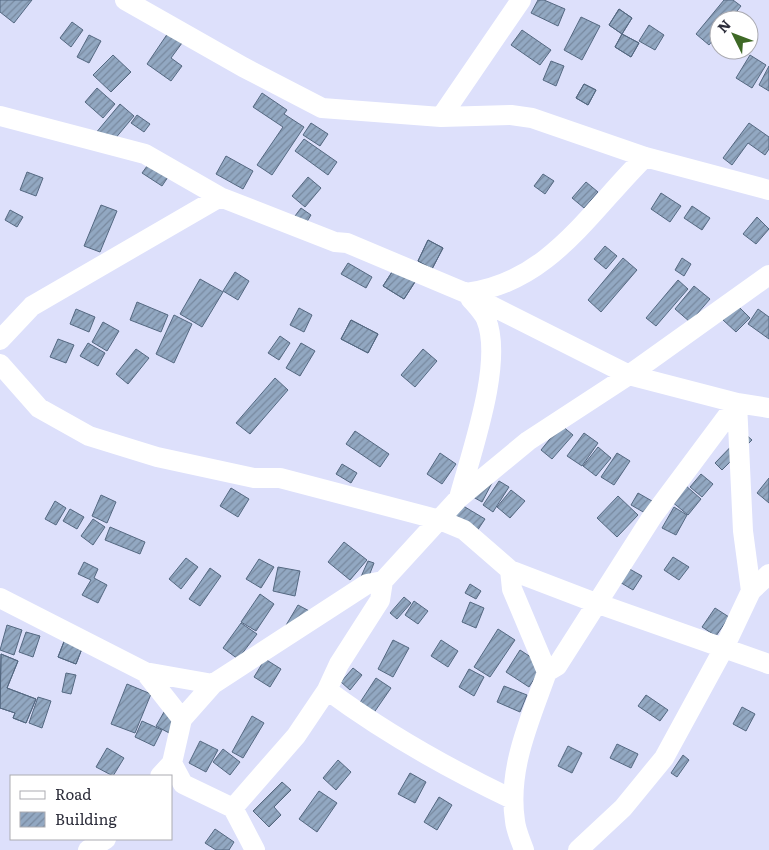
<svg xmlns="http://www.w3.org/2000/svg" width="769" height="850" font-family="Literata,serif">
<defs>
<pattern id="building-hatch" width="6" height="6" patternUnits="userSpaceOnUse" patternTransform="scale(1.25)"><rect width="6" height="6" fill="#92a8c2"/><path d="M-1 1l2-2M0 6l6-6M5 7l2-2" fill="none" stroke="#78899f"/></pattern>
</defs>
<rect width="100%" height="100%" fill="#dde0fb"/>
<path fill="url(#building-hatch)" stroke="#546881" d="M0,0h32l-18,23 -14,-11z
M538,0h6l21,9 -7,17 -27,-13z
M724,0h9l8,6 -11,14h-11v13l-10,12 -13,-11z
M619,9l13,9 -10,16 -13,-9z
M619,9l13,9 -10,16 -13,-9z
M581,17l19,9 -18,34 -18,-10z
M72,22l11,8 -12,17 -11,-9z
M649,25l15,10 -9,15 -16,-9z
M522,30l29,20 -11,15 -29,-20z
M168,33l14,10 -11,15 11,8 -11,15 -24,-17z
M622,34l17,9 -8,14 -16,-10z
M622,34l17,9 -8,14 -16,-10z
M89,35l12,6 -12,22 -12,-6z
M113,55l18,17 -20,20 -18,-17z
M750,55l16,10 -14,23 -16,-10z
M551,61l13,5 -8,20 -13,-6z
M769,66v25l-10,-6z
M584,84l12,6 -8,15 -12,-7z
M584,84l12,6 -8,15 -12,-7z
M97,88l18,16 -12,14 -18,-16z
M262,93l25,17 -3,4 20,13 -32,48 -15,-10 26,-38 -30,-20z
M120,104l14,12 -25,30 -14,-12z
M137,115l13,9 -6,8 -13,-9z
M311,123l17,11 -8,12 -17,-11z
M749,123l20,14v12l-4,6 -17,-12 -16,22 -9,-7z
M304,139l33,23 -9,13 -33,-24z
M226,156l27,15 -10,18 -27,-15z
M150,162l20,12 -8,12 -20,-13z
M27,172l16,6 -7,18 -16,-6z
M543,174l11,7 -9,13 -11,-8z
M308,177l13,11 -16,19 -13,-11z
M586,182l12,10 -14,16 -12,-10z
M661,193l20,13 -11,16 -19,-13z
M101,205l16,6 -17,41 -16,-6z
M692,206l18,12 -8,12 -18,-12z
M301,208l10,7 -8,13 -11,-8z
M10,210l13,7 -6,10 -12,-7z
M757,217l12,12 -13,15 -13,-10z
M428,240l15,8 -11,21 -14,-8z
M428,240l15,8 -11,21 -14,-8z
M605,246l12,10 -11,13 -12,-10z
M401,258l21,13 -18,28 -21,-13z
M401,258l21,13 -18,28 -21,-13z
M623,258l14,12 -36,42 -13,-12z
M682,258l9,6 -7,12 -9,-6z
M348,263l24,14 -6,11 -25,-14z
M235,272l14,9 -11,19 -15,-9z
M200,279l23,13 -21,35 -22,-13z
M678,280l10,9 -32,37 -10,-8z
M694,286l16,13 -20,23 -15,-13z
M137,302l31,13 -7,17 -31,-12z
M737,305l13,13 -14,14 -13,-12z
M299,308l13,7 -8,17 -14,-7z
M76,309l19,8 -6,15 -19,-8z
M758,309l11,8v22l-21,-15z
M174,315l18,9 -18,39 -18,-9z
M351,320l27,14 -10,19 -27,-14z
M351,320l27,14 -10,19 -27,-14z
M103,322l16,9 -12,20 -15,-9z
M280,336l10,7 -11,17 -11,-7z
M58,339l16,6 -8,18 -16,-6z
M88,343l17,10 -7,13 -18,-10z
M301,343l14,8 -15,25 -14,-8z
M136,349l13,9 -21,26 -12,-10z
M423,349l14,12 -22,26 -14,-12z
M275,378l13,12 -38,44 -14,-11z
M561,425l12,10 -21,24 -11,-9z
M355,431l34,23 -9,13 -34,-23z
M584,433l14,10 -16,23 -15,-10z
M744,433l8,7 -30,30 -7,-7z
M598,447l13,11 -15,18 -13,-10z
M440,453l16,11 -14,20 -15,-10z
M617,453l13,8 -16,24 -13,-8z
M342,464l15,9 -6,10 -15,-9z
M701,474l12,10 -11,13 -12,-10z
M769,478v25l-12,-10z
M493,481l-11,21 -16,-9z
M499,481l10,6 -16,25 -10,-7z
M685,485l16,14 -13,16 -17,-14z
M231,488l18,11 -11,18 -18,-11z
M511,490l14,11 -15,17 -13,-11z
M638,493l14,8 -7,12 -14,-8z
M101,495l15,7 -9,21 -15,-7z
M618,496l20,19 -21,22 -20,-19z
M55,501l11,7 -10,17 -11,-6z
M455,501l30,18 -10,15 -29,-17z
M674,507l13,8 -11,20 -14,-7z
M70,509l14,8 -7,12 -14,-8z
M93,519l12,8 -12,18 -12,-9z
M110,527l35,15 -5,12 -35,-14z
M344,542l23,18 -17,20 -22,-18z
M673,557l16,10 -10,13 -15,-10z
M186,558l12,9 -17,22 -12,-10z
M259,559l15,8 -13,21 -15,-9z
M368,561l6,2 -7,18 -7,-2z
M84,562l14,7 -4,9 13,7 -9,18 -16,-8 9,-15 -13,-6z
M278,567l22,4 -5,25 -22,-5z
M626,567l16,9 -9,14 -15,-9z
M210,568l11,8 -21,30 -11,-7z
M470,584l11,7 -5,8 -11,-6z
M260,594l14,10 -18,27 -15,-9z
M404,597l7,6 -14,16 -7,-6z
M414,601l14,10 -10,13 -13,-9z
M470,602l14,6 -8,20 -14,-6z
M298,605l15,8 -31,19z
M715,608l14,9 -13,19 -14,-9z
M241,623l16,11 -19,25 -15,-11z
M7,625l15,5 -8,25 -14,-5z
M498,629l17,11 -25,37 -16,-10z
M26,632l14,4 -7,21 -14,-5z
M65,639l18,7 -7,18 -18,-7z
M65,639l18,7 -7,18 -18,-7z
M393,640l16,8 -16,29 -15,-8z
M441,640l17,11 -10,16 -17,-11z
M520,650l23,15 -14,22 -23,-15z
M1,654l17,7 -11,27 29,11 -10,24 -13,-5 2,-5 -15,-5z
M1,654l17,7 -11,27 29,11 -10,24 -13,-5 2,-5 -15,-5z
M265,659l16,10 -11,18 -16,-10z
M353,668l9,7 -12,15 -9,-8z
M469,669l15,8 -10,19 -15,-9z
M66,673l10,2 -5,19 -9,-2z
M376,678l15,10 -18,26 -14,-10z
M127,684l24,10 -16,39 -24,-9z
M504,686l23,9 -7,17 -23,-10z
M646,695l22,15 -8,11 -22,-15z
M38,697l13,4 -9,27 -13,-5z
M168,705l14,9 -11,20 -15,-8z
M742,707l13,7 -9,17 -13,-7z
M252,716l12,7 -21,35 -11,-6z
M142,721l20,9 -8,16 -19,-9z
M200,741l18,9 -12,22 -17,-9z
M617,744l21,10 -7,14 -21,-10z
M568,746l14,7 -10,20 -14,-7z
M107,748l17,10 -11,18 -17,-9z
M223,749l17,13 -10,13 -17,-13z
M683,755l6,5 -12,17 -6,-4z
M338,760l13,12 -15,18 -13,-12z
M410,773l16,9 -11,21 -17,-9z
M282,782l9,8 -17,17 7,8 -12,12 -16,-16z
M319,791l18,12 -20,29 -18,-13z
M439,797l13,8 -15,25 -13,-8z
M215,829l19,13 -5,8h-13l-11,-7z"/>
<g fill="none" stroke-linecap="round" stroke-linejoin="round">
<path stroke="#fff" stroke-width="20" d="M125,0l118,67 79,41 119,9 70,-2 21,3 113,39 124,33
M0,116l145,38 75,43 115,45 12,1 119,50 163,82 108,28 32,5
M441,117l80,-117
M466,293c83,-10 124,-82 179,-136
M0,340l32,-34 188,-109
M0,364l39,44 50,28 68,21 97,21h26l160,42 24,10 46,40 86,33 173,61
M737,403l6,128 8,60
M459,498c12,-45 45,-136 27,-179 -3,-7 -11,-15 -16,-21
M510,570l2,19 35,83
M0,598l145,74 68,12
M145,672l37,47
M327,690c58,43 120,78 185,109
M172,763l11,21 50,24 22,42
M160,776l12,-13 10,-44 31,-35 154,-100 16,-3
M233,808l63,-72 31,-46 12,-26 41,-64 3,-19 76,-83 69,-57 101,-66 140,-100
M88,850l18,-11
M524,850c-3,-9 -8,-19 -9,-29 -8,-52 15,-101 32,-149l10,-6 95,-149 85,-114
M578,850l45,-42 41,-50 60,-110 27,-57 18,-17"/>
</g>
<rect x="10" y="775" width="162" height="65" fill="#ffffff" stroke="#ababb1"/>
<rect x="20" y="791" width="25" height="8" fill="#ffffff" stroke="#ababb1"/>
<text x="55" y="800" font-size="15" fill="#2d2e3b">Road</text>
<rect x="20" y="812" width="25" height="15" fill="url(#building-hatch)" stroke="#ababb1"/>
<text x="55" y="825" font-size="15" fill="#2d2e3b">Building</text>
<g transform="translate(734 35) rotate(312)"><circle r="24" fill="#ffffff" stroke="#ababb1"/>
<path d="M0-4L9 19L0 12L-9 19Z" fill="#3e6926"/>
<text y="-8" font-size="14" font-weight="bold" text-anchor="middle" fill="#2d2e3b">N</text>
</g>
</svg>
